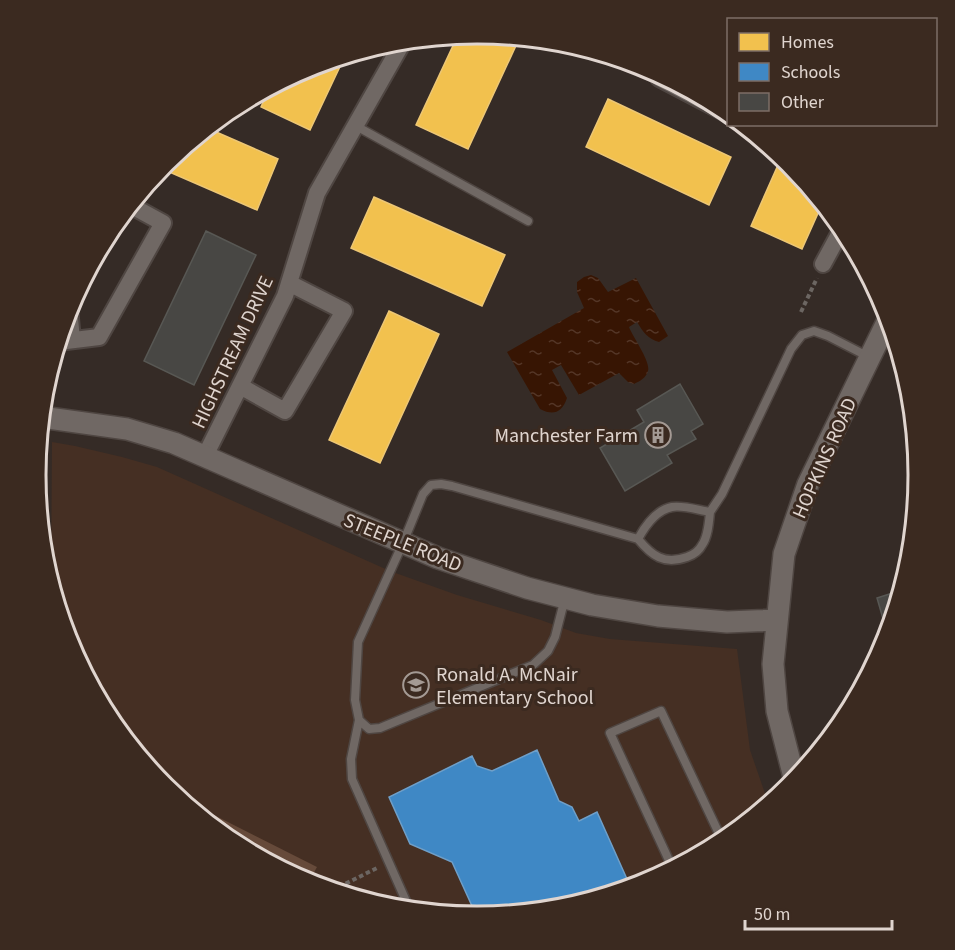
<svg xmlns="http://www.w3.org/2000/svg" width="955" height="950" font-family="'Source Sans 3',sans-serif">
<defs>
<pattern id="water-ripples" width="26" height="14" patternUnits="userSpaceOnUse" patternTransform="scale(1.5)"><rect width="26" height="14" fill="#371503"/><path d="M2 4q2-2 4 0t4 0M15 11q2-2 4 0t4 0" fill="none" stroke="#543627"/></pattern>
</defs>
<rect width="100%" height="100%" fill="#352b26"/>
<path fill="#452f23" d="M52,442l23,4 47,11 35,10 233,104 67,24 84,25 35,13 34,6 127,10 13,101 19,55 -46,38 -77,40 -83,26 -86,8 -86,-9 -83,-25 -76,-41 -67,-55 -55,-67 -41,-76 -18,-60z"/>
<path fill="#664a3a" d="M206,811l111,56 -9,16 -76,-41 -30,-24z"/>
<path fill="url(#water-ripples)" d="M591,275l7,3 10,14 28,-14 32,58 -9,6c-11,-3 -16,-10 -22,-20l-8,5c4,10 22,35 19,44 -2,7 -8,10 -14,13l-6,-2 -9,-9 -40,22 -18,-30 -9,5 15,28c-5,15 -14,18 -27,11l-33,-57 77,-44 -7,-16v-10l7,-5z"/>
<path fill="#f2c14e" stroke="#edc775" stroke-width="1.5" d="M478,33l42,4 -52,112 -52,-24 42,-90z
M573,44l52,16 -4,8 -48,-22z
M345,56l-35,74 -49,-23 9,-20 39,-20z
M608,99l123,58 -22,48 -123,-58z
M207,128l71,31 -21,51 -97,-42 5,-6z
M782,156l8,7 33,39 -21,47 -51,-23z
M374,197l131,58 -23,51 -131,-58z
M389,311l50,23 -59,129 -51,-23z"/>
<path fill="#3f88c5" stroke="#6f9fc8" stroke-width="1.5" d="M537,750l22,51 13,6 7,14 18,-9 34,76 -68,21 -86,8 -25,-55 -42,-18 -21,-47 83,-41 5,10 15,5z"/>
<path fill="#484744" stroke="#585854" stroke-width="1.5" d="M206,231l50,24 -62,130 -50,-24z
M680,384l23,40 -12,7 5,8 -29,16 5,8 -47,28 -25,-43 44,-26 -7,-12z
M902,590l-14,46 -11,-38z"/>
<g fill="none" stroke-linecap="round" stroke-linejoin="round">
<g stroke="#4f4642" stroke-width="11">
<path id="service" d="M356,126l172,95
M638,539c14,17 26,26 49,18 6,-2 12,-6 15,-12 6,-8 7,-23 8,-33
M565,598l-10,39 -7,14 -15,14 -153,63 -11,1 -10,-9 -4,-20 3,-58 45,-99 20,-49 8,-9 10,-1 11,2 186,53c7,-13 18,-29 34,-32 11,-2 26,3 38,5l12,-18 69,-145 11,-14 12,-4 14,5 41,21
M359,720l-8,39 1,20 58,131
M673,869l-63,-136 51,-22 62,131"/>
</g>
<g stroke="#4f4642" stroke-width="20">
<path id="minor" d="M661,74l-2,4 65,34 3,-1
M823,264l20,-37
M69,308l3,32
M58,342l41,-5 64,-114 -33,-18
M240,386l45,25 59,-100 -55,-28
M205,456l80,-160 32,-103 87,-153"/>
</g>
<g stroke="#4f4642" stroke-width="24">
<path id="tertiary" d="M41,417l86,12 47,14 264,115 89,30 65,17 66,11 69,6 50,-2
M795,781l-18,-70 -4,-47 11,-110 24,-70 81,-166"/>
</g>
<path stroke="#6c6662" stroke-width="4" stroke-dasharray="4.5 3" stroke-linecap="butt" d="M801,312l16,-34
M339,887l40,-20"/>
<use href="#service" stroke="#706864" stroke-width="8"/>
<use href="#minor" stroke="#706864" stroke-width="16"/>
<use href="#tertiary" stroke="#706864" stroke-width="21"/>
</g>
<defs>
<g id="building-ring" transform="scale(1.35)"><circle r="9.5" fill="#3b2a20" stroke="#a49a94" stroke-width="1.5"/><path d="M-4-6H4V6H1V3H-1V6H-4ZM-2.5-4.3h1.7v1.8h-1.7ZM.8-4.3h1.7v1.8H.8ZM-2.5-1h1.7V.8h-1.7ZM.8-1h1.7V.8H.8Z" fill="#a49a94"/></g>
<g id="school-ring" transform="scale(1.35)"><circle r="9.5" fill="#3b2a20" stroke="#a49a94" stroke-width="1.5"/><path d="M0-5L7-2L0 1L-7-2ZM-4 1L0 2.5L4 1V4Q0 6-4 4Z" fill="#a49a94"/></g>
</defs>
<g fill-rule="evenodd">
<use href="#building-ring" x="658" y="435"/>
<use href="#school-ring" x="416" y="685"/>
</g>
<g text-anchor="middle" stroke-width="6" stroke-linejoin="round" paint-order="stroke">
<g font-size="20" fill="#e0d5cf" stroke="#3b2a20">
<text transform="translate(232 352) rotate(-65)" y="7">HIGHSTREAM DRIVE</text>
<text transform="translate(824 458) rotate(-66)" y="7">HOPKINS ROAD</text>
<text transform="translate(403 542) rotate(22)" y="7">STEEPLE ROAD</text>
</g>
<g font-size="20" fill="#e0d5cf" stroke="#3b2a20" text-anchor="end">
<text x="638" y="442">Manchester Farm</text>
<text x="436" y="681" text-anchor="start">Ronald A. McNair<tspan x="436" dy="23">Elementary School</tspan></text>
</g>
</g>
<path d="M0 0H955V950H0ZM46 475a431 431 0 1 1 862 0a431 431 0 1 1-862 0Z" fill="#3b2a20" fill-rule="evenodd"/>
<path fill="none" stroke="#e0d5cf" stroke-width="3" d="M46 475a431 431 0 1 1 862 0a431 431 0 1 1-862 0Z"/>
<rect x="727" y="18" width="210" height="108" fill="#3b2a20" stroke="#7d6e66" stroke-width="1.5"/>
<rect x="739" y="33" width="30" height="18" fill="#f2c14e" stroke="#7d6e66" stroke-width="1.5"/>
<text x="781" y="48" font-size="18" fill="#e0d5cf">Homes</text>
<rect x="739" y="63" width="30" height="18" fill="#3f88c5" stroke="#7d6e66" stroke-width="1.5"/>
<text x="781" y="78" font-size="18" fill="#e0d5cf">Schools</text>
<rect x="739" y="93" width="30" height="18" fill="#484744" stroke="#7d6e66" stroke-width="1.5"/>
<text x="781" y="108" font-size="18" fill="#e0d5cf">Other</text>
<path d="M745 920v9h147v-9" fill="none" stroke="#e0d5cf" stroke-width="3"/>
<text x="754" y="920" font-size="18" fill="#e0d5cf" stroke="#3b2a20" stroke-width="4.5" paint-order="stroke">50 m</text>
</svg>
